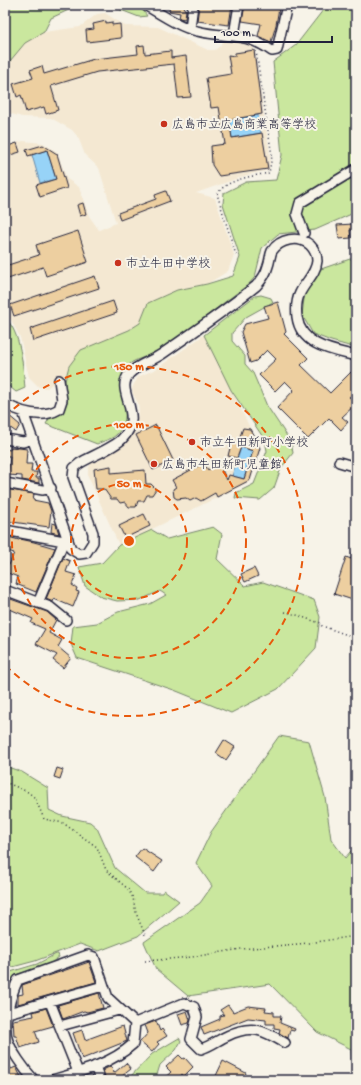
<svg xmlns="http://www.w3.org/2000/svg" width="361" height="1085" font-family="'Gochi Hand','Klee One',sans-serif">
<rect width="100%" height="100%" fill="#f7f3e8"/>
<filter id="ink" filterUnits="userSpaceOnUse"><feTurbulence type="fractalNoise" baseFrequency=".025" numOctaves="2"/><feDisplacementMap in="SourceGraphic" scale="8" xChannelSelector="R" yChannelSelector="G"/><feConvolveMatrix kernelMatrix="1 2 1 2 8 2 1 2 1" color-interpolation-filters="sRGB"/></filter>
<g filter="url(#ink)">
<path fill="#f4e8d2" d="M105,13l20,13 33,1 50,23h7l6,-5 1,-7 31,6 17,111 -1,15 -22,5 -51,18 19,5 19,57 -6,16 -21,13 -30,6 -29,13 -8,20 -71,43 -4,15 -13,3 -5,4 -8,-1 -10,-10 -9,-40 -9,-17 -6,-5v-169l18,-5 20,2 14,9 10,27 12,8 10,29 10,14 17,-7 -17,-55 -14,-13 -7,-18 -6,-7 -21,-12 -29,-1 -17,-5v-40l5,-11 15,-18 19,-11 36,-5 17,-13z
M204,335l56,113 -9,33 -132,64 -31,-69v-6l3,-7 32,-17 11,-14 5,-20 -1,-9 -5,-9 -1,-6 6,-11 18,-8z"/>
<path fill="#cae79e" stroke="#76846c" d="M5,5h82l-14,3 -22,10 -7,14 -19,11 -15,18 -5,11z
M108,5c14,0 31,-3 39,11l-8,1z
M327,5h29v207l-41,18 -37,4 -16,14 -7,29 -7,8c-31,22 -61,48 -94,68 -8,5 -22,6 -27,14 -15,22 11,48 -11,68 -4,4 -13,6 -19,9l-51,-20 4,-7 12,-6 5,-9 -2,-21 4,-15 12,-16 48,-20 11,-7 8,-20 29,-13 30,-6 26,-8 7,-19 -17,-53 1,-11 22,-11 30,-2 6,-25 -9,-93 23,-17z
M350,259h6v89l-25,-7 -18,-7 -11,-19 3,-24 16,-22z
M261,295l10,3 2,4 -27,15 -14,16v8l13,15v8l8,9 14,33 24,36 2,11 -12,15 -7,20 -14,12 -25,-2 1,-5 18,-9 13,-33 -2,-11 -34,-50 -27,-55 51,-39z
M5,318c16,14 18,49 20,70l-9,4 -11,-9z
M213,527l9,7 -5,25 28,27 18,-4 51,18 6,17 -4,31 -38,41 -47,24 -57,-23 -97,-32 -6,-14 2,-18 24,-3 21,-11 32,-8 16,-9 -6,-4 -20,9 -23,1 -16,-4 -16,-11 -6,-19 23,-4 17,-18 33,-15 15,9z
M279,736l30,5 16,56 6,42 14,19 11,-13v235h-3l-2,-31 -34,-17 -47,-48 -82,12 -32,-27 -12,-27 56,-39 12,-17 -16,-23 15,-31z
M5,766l17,6 26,16 1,22 13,6 28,6 7,6 18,40 30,25h17l2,-3 15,11 -41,35 -39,15 -19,-7 -45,17 -30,8z
M56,954h2l1,3 -11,8 -33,10 -10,37v-32l2,-7 30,-9z
M179,1038l2,3 -5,9 -16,15 -4,13 2,2h-31l25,-26z"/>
<path fill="#97d3f7" stroke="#688cac" d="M258,115l3,18 -29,5 -3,-18z
M47,150l9,29 -16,4 -8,-28z
M241,447l12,4 -9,28 -12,-3z"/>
<path fill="#edcfa0" stroke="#22223b" d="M170,5h15l-1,4 2,1 -1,9 -6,-1 1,-5 -11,-2z
M199,5h33l-3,20 -32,-4z
M245,5h20l14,3 -3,17 -5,17 -13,-6 3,-12 -19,-3z
M106,21v2l6,-1v3l8,-1 1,14 -34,4 -1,-12 8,-1 -1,-5z
M144,45l1,9 26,-3v7l15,-2 5,41 -13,1 -4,-34 -77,8 -46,14 7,24 -12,4 -2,-7 -18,5 -5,-17 -4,2 -4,-13 20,-6 -3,-8 12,-4 2,8 50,-15 44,-5 -1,-8z
M254,50l8,64 -33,6 3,18 30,-5 6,36 -49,7 -7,-11 -1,-19 14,-2 -6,-37 -8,1 -5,-30 25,-4 -3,-19 7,1v-3z
M17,143l3,9 -10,3 -2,-9z
M43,145l14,9 10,34 -27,9 -4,-12 20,-6 -9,-29 -19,6 -2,-6z
M166,191l4,10 -50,19 -2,-7 38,-14 -1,-4z
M83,203l3,11 -6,2 -3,-11z
M353,224l1,6h-4l1,8 -12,1 -2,-14z
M78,231l10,31 -42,14 -3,-9 -38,13v-14l34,-11 -3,-10z
M95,276l4,12 -85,28 -4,-11z
M113,301l4,12 -84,28 -3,-12z
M278,302l8,30 -2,2 24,24 -7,7 29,28 21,-21 5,5v13l-7,7 7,7 -14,13 6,5 -7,8 -12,-12 -21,21 -31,-31 17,-18 -9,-9 -10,10 -16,-16 17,-16 -9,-9 -11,11 -6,2 -9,-31 4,-8 23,-6 -4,-12z
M8,415l12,10 -4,7 -11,-8z
M156,425l17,35 -20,10 -17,-35z
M243,428l7,1 10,19 -10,32 -33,17 -2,-4 -14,8 -5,-3 -6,3 -4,-3 -9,1 -3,-2 -1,-8 3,-2 -4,-7 32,-17 4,7 11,-6 8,16 2,-5 15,4 9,-28 -12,-4 -4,11 -9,-2 4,-16 6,2z
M11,447l16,2 -1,15h6l-1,8h6l-1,6h3v5l-17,-3v-4l-14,-1 2,-19h-5v-7l5,1z
M111,466v7l34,-3 1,14h5l5,5 -4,6h-5l-3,6h-6l-2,6h-7l-4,-5 -5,1 -3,-4h-6l-7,-10h-8l-2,-20z
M5,489l29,5 -1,6 15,3 3,8 -2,16 -44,-6 2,-22h-2z
M144,514l6,12 -25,12 -6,-12z
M52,523l4,1 3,10 -8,-2z
M5,536l14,4 1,-1 14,3 21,6 -19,44 -20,-8 2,-7 -13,-5v-9l4,2 5,-12 -9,-3z
M354,547h2v54l-22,-7 12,-37 5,2z
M63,558l7,3 -4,11 10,3 -4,10 5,3 -1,3 3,1 -6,15 -19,-8 -1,3 -7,-3z
M254,568l4,8 -13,6 -4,-8z
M5,597l42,15 9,8 -7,13 13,7 -4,7 13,11 -8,10 -10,-8 4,-5 -21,-11 9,-15 -14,-6 2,-4 -28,-12z
M224,740l11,7 -9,13 -10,-7z
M57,768l6,2 -3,9 -6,-2z
M142,848l20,13 -8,11 -19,-15z
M89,962l7,20 -78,22v-9l5,-1 -1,-9z
M99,993l4,15 -16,4 -3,-1 -21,8 -5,-14z
M228,1005l5,7 15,-6 18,2 -1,3 9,1v4h7l-1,7 15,6 -1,2 -4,-1 -2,8 -9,-5 1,-4 -6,-1v-4h-8v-4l-18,-2 -44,17 -3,-8 19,-8v-3l4,-1 -4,-5z
M46,1008l7,18 -18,5 4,11 -19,6 -4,-12h-2l-1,-16 21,-4 -1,-4z
M187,1011l3,9 -1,3 -7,2 -4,-11z
M156,1021l4,10 2,-2 5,7 -10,6 2,2 -7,8 -12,-10 8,-9 -3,-8z
M123,1026l4,15 -45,18 -9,-26 9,-3 3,10z
M5,1054l6,15 5,-2 5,10 -8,3h-8z
M179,1055l4,4 2,-1 8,9 -9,9 -2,-2 -4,5 -2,-2 -3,3h-11l9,-8 -5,-5z
M223,1061l23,12 -3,7h-29z
M126,1063l5,6 -14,11h-11l-3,-10 8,-4 3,7z"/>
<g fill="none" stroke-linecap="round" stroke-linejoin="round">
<g stroke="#22223b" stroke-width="12">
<path id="minor" d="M145,5c16,9 34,22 52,26 31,8 45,-1 75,20l5,-1 10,-45
M190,28l3,-23
M234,35l5,-30
M304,233l-7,-19 3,-11 56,-34
M5,404c17,9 37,15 54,5l3,-9 -3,-20
M23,412l48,137 8,5 7,-1 7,-11v-9l-20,-56 1,-9 6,-5c10,-6 35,-16 42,-24 24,-24 -8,-47 7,-65 9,-10 23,-13 33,-20 32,-22 64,-44 94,-68 6,-6 10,-12 12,-20 2,-5 2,-11 4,-15 8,-12 26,-16 38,-6 4,4 7,10 7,16 -1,13 -12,21 -17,32 -4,8 -4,16 -3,24 4,29 35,33 59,39
M5,439l18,3 10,-3
M339,462l17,5
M5,483l38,7 8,-2
M5,530l59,11 4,-2
M5,590l45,17 16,13
M38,603l26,-62
M50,1002l28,70
M8,1013l95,-27
M135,1023l49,-20 10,4 3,10 -6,22 10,10c10,-3 17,-9 26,-13 25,-12 36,-6 58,7
M60,1026l59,-16
M95,1066l5,14
M34,1080c-9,-10 -24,-30 -27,-42 -4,-16 4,-44 11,-58l70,-25 6,2 14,41 27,25 -2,21c-22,20 -53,28 -81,36"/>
</g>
<path stroke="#22223b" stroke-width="1.5" stroke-dasharray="1 3" stroke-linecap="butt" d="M236,255l-19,-61c10,-15 36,-18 52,-21l3,-17 -16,-105
M285,612c12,2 23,8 36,11l1,3 34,12
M5,782l23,10 7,6 9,21 19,4 34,24 9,23 22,19 5,9 3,15 9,22
M356,834l-2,18 2,21
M145,961l47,-4 49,-8 68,-6 47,-7"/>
<use href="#minor" stroke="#f7f3e8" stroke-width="9"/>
</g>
</g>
<g fill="none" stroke="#e8590c" stroke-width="2" stroke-dasharray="7 5">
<circle cx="129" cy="541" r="58"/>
<circle cx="129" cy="541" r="117"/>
<path d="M5 417A175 175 0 1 1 5 665"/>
</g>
<g fill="#c8321e" stroke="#f7f3e8" stroke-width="1.5">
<circle cx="164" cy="124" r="4"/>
<circle cx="118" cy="263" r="4"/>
<circle cx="192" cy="442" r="4"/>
<circle cx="154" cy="464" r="4"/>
</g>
<g text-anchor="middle" stroke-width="4" stroke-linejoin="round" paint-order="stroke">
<g font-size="12" fill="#22223b" stroke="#f7f3e8" text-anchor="start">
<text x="172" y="128">広島市立広島商業高等学校</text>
<text x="126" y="267">市立牛田中学校</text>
<text x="200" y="446">市立牛田新町小学校</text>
<text x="162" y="468">広島市牛田新町児童館</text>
</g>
</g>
<circle cx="129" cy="541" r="6" fill="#e8590c" stroke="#f7f3e8" stroke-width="2"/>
<g font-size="12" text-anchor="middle" font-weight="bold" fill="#e8590c" stroke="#f7f3e8" stroke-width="4" stroke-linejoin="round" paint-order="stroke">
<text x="129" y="370">150 m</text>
<text x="129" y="428">100 m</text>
<text x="129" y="487">50 m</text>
</g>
<rect width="361" height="1085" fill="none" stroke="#f7f3e8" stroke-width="20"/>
<rect x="10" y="10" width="341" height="1065" fill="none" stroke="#22223b" stroke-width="1.5" filter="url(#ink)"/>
<path d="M215 36v6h117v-6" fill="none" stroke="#22223b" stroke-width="2"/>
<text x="221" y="36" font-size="12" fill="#22223b" stroke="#f7f3e8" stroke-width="3" paint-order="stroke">100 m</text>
</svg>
